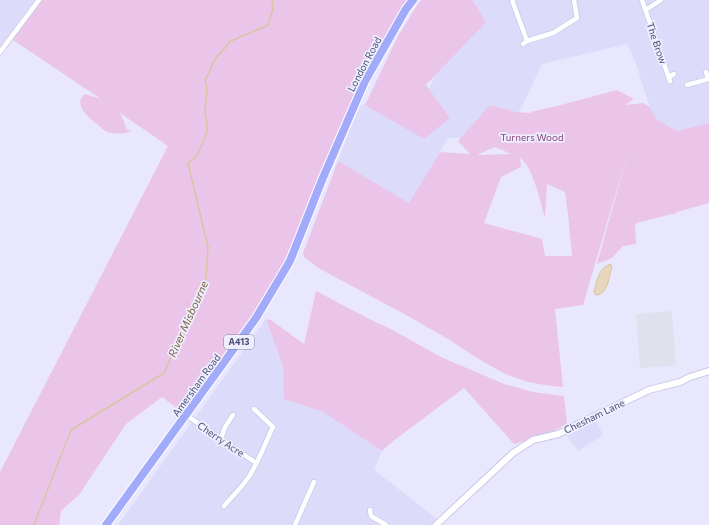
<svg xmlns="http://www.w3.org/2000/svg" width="709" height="525" font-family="Commissioner,sans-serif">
<rect width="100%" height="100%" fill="#e9e7fd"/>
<path fill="#dcdbfa" d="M0,0h35l-35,47z
M431,0h278v123l-32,8 -21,-12 -6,-12 -15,-46 -8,-17 -85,20 -23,49 4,27 -75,-2 -39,66 -71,-43 12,-32 11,-24h4l43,23 46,-87z
M266,319l17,48 2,32 38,13 59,39 -8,19 66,51 -5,4h-317z
M596,420l7,15 -25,16 -11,-15z"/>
<path fill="#e1e1ed" d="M670,311l2,3 4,49 -5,3 -31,2 -4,-54z"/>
<path fill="#ebc5e9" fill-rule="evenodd" d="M38,0h374l-51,90 -71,171 -104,154 -24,-18 -36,27 -47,71 -18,16 -2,14h-59v-53l168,-326 -48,-33 5,11 1,5 6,2c-7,3 -17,3 -25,1 -4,-2 -7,-5 -10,-8 -8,-6 -25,-20 -12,-30l16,5 -91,-61z
M422,0h50l14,22 -60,63 24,33 -26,21 -59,-34 33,-69 20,-32z
M617,90l17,9 -9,6 18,-2 7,4 6,12 21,12 32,-8v80l-32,9 -2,2h-3l-35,9 -2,2 1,19 -13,2 -11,12 -15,6 31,-112 -45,153 -28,4 8,78c-20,-2 -41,-5 -59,-14 -24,-11 -45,-28 -68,-41 -38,-22 -77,-42 -116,-63l-16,-12 -1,-4 35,-92 71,42 31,-51 30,2 -12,-13 32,-36 26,7 13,1 5,-2 19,-4zM495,147l16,7 -33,1 1,-1zM520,158c12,6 21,46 25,60l2,-34 18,8 3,23 4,41h-27l-3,-17 -58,-16 17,-46 20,-10z
M316,291l59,31 14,6 52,29 63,27 29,8 31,4 3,28 -24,12 -29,8 -50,-56 -72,54 -10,9 -59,-39 -39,-13 -1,-32 -17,-48 5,1 33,24z"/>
<path fill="#e7d6bb" stroke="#d9c4a1" d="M610,264l1,1 1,2c-3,9 -4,28 -16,28l-2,-3c3,-11 4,-23 16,-28z"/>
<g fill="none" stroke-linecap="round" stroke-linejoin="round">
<path stroke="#d9c4a1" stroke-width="1.5" d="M34,525l37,-95 93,-57 42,-95 2,-31 -20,-84 8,-6 2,-3 9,-22v-9l-2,-11 2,-23 -2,-9c5,-7 6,-15 11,-22 4,-6 10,-9 13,-16l39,-17 5,-16 -1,-9"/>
<g stroke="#c7c8e7" stroke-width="6">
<path id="minor" d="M512,0l15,41
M642,0l28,81
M645,9l4,-1 12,-8
M523,44l4,-3 26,-8 24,-15 -3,-18
M0,52l39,-52
M706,72l2,7
M669,77l5,-3
M687,85l22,-6
M186,415l70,48
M221,439l4,-12 8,-12
M224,506c8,-9 17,-18 24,-28 11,-16 17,-35 25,-51l-19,-18
M370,510l1,6 15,9
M295,525l19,-43"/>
</g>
<g stroke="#c7c8e7" stroke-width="8">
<path id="tertiary" d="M436,525l77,-72 20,-13 25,-6 11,-5 9,-5 71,-34 31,-8 10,-5 19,-6"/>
</g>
<g stroke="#fff" stroke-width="10">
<path id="trunk" d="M106,525l150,-207 34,-57 32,-81 43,-99 41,-72 7,-9"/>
</g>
<use href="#minor" stroke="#fff" stroke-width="4.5"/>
<use href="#tertiary" stroke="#fff" stroke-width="6"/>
<use href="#trunk" stroke="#a2aafa" stroke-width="8"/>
</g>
<g text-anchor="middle" stroke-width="3.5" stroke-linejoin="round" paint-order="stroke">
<rect fill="#efeeff" stroke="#7c81a0" stroke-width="1" x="224" y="335" width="30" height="14" rx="3"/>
<g font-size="9" font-weight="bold" fill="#4a5277">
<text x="239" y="345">A413</text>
</g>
<g font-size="10" fill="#4a5277" stroke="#efeeff">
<text transform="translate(657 43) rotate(71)" y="4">The Brow</text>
<text transform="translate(364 64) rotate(-62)" y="4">London Road</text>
<text transform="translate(196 385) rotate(-54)" y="4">Amersham Road</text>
<text transform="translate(594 416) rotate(-26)" y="4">Chesham Lane</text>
<text transform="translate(221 439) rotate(34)" y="4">Cherry Acre</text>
</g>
<g font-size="10" fill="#89477e" stroke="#efeeff">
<text x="532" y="141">Turners Wood</text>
</g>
<g font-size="11" font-style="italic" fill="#7c653d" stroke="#efeeff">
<text transform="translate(188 319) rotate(-66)" y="4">River Misbourne</text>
</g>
</g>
</svg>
